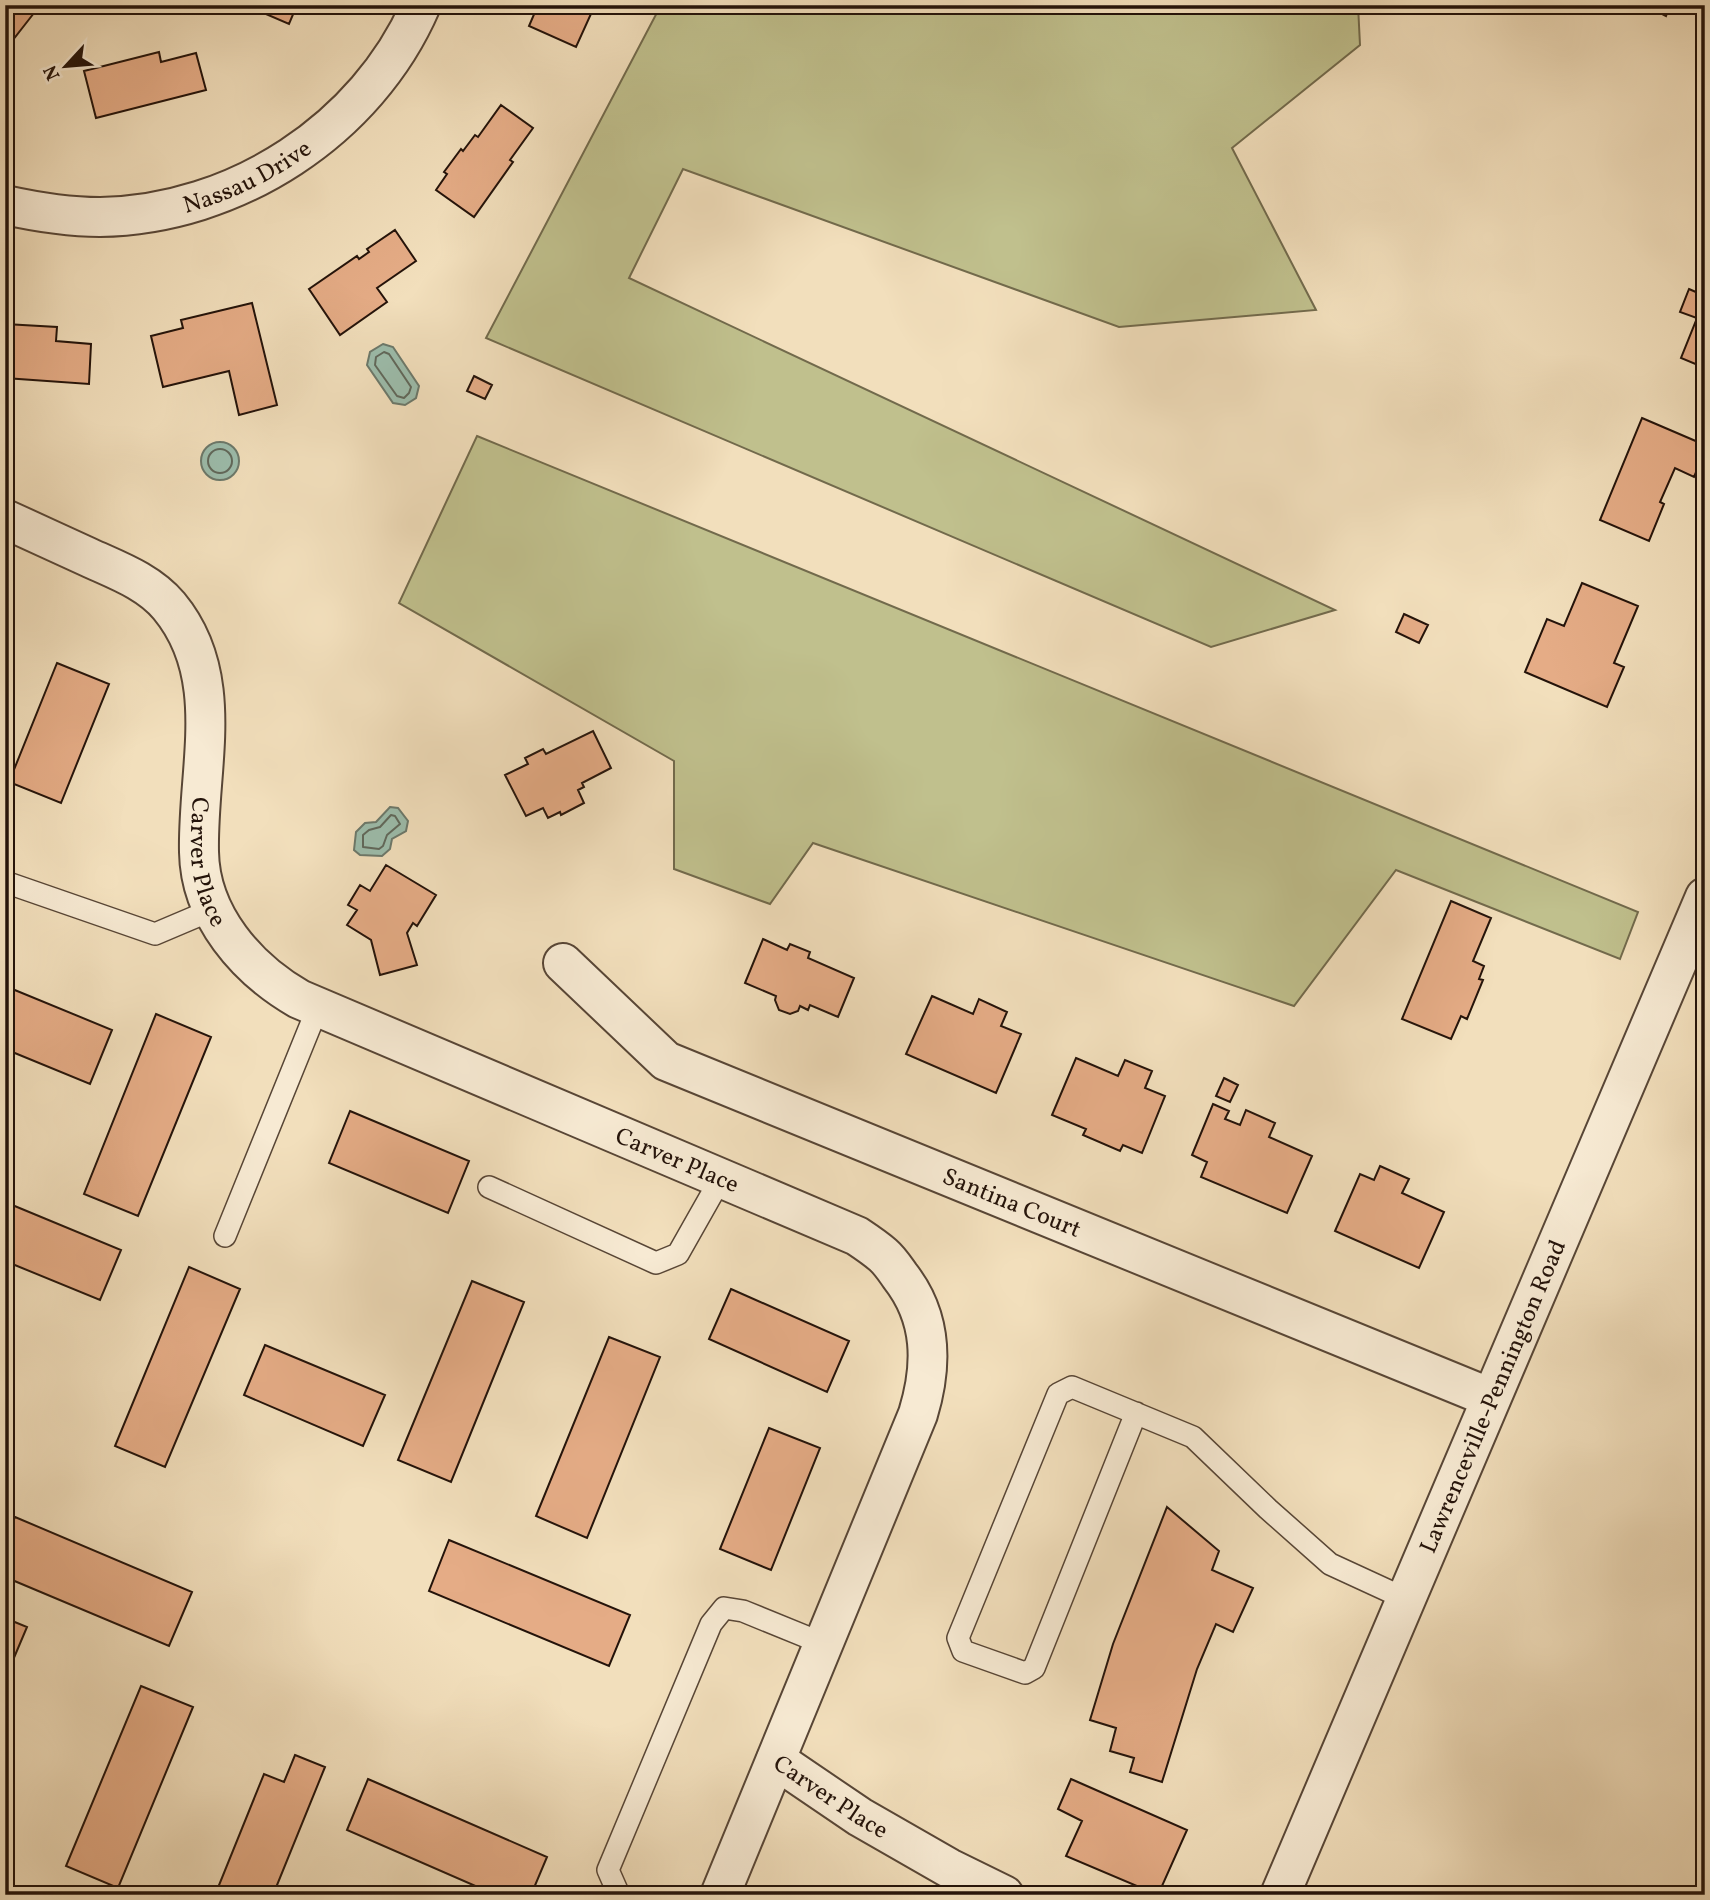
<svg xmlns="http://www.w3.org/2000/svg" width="1710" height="1900" font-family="Vollkorn,serif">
<rect width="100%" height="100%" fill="#f2dfbc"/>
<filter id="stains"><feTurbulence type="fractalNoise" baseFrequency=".00286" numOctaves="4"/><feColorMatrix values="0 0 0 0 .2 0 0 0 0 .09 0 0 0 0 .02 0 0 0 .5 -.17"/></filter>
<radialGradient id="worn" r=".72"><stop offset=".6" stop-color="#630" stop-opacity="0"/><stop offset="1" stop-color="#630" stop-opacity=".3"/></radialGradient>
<path fill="#c0c08d" stroke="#726a4c" stroke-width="2" d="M661,5h697l2,40 -128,103 84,162 -197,17 -436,-158 -54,109 706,332 -124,37 -725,-309z
M477,436l1161,476 -18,47 -224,-89 -102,136 -481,-163 -43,61 -96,-35v-108l-275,-158z"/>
<path fill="#9cbdac" stroke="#6c796b" stroke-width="2" d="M383,344l10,3 26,39 -3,12 -11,7 -12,-2 -26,-38 3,-13z
M201 461a19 19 0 1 1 38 0a19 19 0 1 1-38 0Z
M390,807l8,1 10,13 -2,10 -14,8 -2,10 -8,7 -22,-1 -6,-5 2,-18 9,-9 11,-1z"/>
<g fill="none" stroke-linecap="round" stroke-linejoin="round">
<path stroke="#60685b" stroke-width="2" d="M384,352l5,2 22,33 -2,6 -5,5 -7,-2 -22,-31 1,-8z
M208 461a12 12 0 1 1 24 0a12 12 0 1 1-24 0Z
M391,815l4,1 5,8 -13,11 -4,11 -4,3 -16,-2v-12l6,-5 11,-3z"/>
</g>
<path fill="#e5ac86" stroke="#24130a" stroke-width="2" d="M5,5h19l10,8 -29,37z
M253,5h44l-8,19 -37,-16z
M538,5h57l-19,42 -47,-21z
M1645,5h25l-4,11z
M159,52l2,10 35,-9 10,37 -110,28 -12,-47z
M501,105l32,23 -23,32 3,2 -39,55 -38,-27 11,-16 -3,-2 17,-23 2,2 12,-16 3,2z
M395,230l21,31 -39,27 10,14 -47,33 -31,-46 48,-33 2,3 10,-7 -2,-3z
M1689,289l16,7v72l-24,-10 16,-40 -17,-6z
M252,303l25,102 -38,10 -10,-44 -66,16 -12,-51 32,-8 -2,-8z
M5,324l52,3 -1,14 35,3 -2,40 -84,-6z
M474,376l18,9 -7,14 -18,-8z
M1642,418l63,27v6l-11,26 -19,-9 -15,34 4,2 -15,37 -49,-21z
M1582,583l56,23 -24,57 10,4 -17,40 -82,-35 22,-53 17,7z
M1404,614l24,11 -9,18 -23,-11z
M57,663l52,21 -48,119 -52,-21z
M593,731l18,37 -29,15 2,4 -6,3 6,13 -23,12 -1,-3 -12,6 -5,-10 -17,8 -21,-41 23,-11 -3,-6 18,-9 3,5z
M386,865l50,30 -19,31 -4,-3 -6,10 10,32 -37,10 -9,-35 -24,-15 10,-15 -9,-5 12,-20 10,6z
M1451,901l40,17 -18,43 11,5 -5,13 4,1 -16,39 -6,-3 -10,23 -49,-20z
M763,939l24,11 3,-6 20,8 -2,6 46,20 -16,39 -28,-12 -2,5 -8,-4 -2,5 -8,3 -11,-4 -4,-10 1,-4 -31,-13z
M5,986l107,44 -22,54 -85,-35z
M932,996l41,18 6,-15 28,13 -6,14 20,8 -25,59 -90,-39z
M156,1014l55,23 -73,179 -54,-22z
M1076,1058l42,18 7,-16 27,11 -7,17 20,8 -23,57 -19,-8 -3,6 -37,-16 3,-6 -34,-14z
M1224,1078l14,7 -8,17 -14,-6z
M1213,1104l16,7 -4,8 15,6 6,-15 29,13 -6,14 43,19 -25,57 -86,-36 6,-15 -15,-7z
M350,1111l119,50 -21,52 -119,-50z
M1380,1166l29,13 -7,14 42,19 -25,56 -84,-37 25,-57 14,6z
M5,1202l116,48 -21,50 -95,-39z
M189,1267l51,22 -75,178 -50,-21z
M472,1281l52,21 -73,180 -53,-22z
M731,1289l118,52 -22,51 -118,-53z
M609,1337l51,20 -73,181 -51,-22z
M265,1345l120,50 -22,51 -119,-51z
M769,1428l51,20 -49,122 -51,-21z
M1167,1507l52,44 -7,19 41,18 -20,44 -17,-8 -19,45 -35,113 -32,-10 4,-14 -24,-7 6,-23 -26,-8 23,-76z
M15,1517l177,75 -23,54 -164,-69v-38z
M449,1540l181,75 -21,51 -180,-75z
M5,1618l22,9 -22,52z
M141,1686l52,21 -75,181 -52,-22z
M295,1755l30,12 -52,128h-58l49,-121 20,8z
M368,1779l179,78 -16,38h-35l-149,-65z
M1071,1779l116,51 -29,65 -92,-39 16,-35 -24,-12z"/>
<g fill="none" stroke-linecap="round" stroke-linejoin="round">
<g stroke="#584636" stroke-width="24">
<path id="service" d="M5,882l150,52 59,-25
M489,1187l167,76 22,-9 43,-76
M225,1236l93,-229
M1136,1413l-102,255 -9,5 -62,-22 -5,-13 100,-244 14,-7 121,50 75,72 62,55 76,35
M619,1895l-11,-25 103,-246 13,-16 19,3 81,33"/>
</g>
<g stroke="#584636" stroke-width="42">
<g id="minor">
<path id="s1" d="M5,205c32,7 63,12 95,12 135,-2 267,-87 321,-212"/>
<path id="s2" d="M5,519c28,13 55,25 83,38 28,13 60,24 81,49 59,71 28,162 30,246 1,64 48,117 100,147l558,237c9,6 18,12 26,19 7,6 12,14 17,21 33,42 33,89 18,138l-198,481"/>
<path id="s3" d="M563,963l103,98 825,337"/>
<path id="s4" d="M776,1760l84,57 89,51 55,27"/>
</g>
</g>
<g stroke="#584636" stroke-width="42">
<g id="tertiary">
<path id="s5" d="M1280,1895l425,-998"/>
</g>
</g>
<use href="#service" stroke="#f7ead3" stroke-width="21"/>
<use href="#minor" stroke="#f7ead3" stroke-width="38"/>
<use href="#tertiary" stroke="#f7ead3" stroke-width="38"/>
</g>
<g text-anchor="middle" stroke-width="5" stroke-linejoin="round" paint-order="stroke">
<g font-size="24" fill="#24130a" stroke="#f7ead3">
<text dy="8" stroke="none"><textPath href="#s1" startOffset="250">Nassau Drive</textPath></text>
<text dy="8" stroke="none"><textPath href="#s2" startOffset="452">Carver Place</textPath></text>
<text dy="8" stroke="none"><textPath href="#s2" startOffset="1038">Carver Place</textPath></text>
<text dy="8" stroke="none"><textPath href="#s3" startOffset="516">Santina Court</textPath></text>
<text dy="8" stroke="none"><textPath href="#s5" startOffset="542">Lawrenceville-Pennington Road</textPath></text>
<text dy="8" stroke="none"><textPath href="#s4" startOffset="66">Carver Place</textPath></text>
</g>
</g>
<rect width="1710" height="1900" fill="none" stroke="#f2dfbc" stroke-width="28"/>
<rect x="7" y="7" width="1696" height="1886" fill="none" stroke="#24130a" stroke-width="3.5"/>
<rect x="14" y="14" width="1682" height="1872" fill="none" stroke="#24130a" stroke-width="2"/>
<g transform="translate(66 66) rotate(244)" stroke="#f7ead3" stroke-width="5" paint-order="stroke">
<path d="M0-5L12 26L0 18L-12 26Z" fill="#24130a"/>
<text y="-10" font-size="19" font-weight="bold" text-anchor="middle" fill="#24130a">N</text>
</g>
<rect width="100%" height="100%" filter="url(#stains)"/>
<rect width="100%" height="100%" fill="url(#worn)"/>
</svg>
